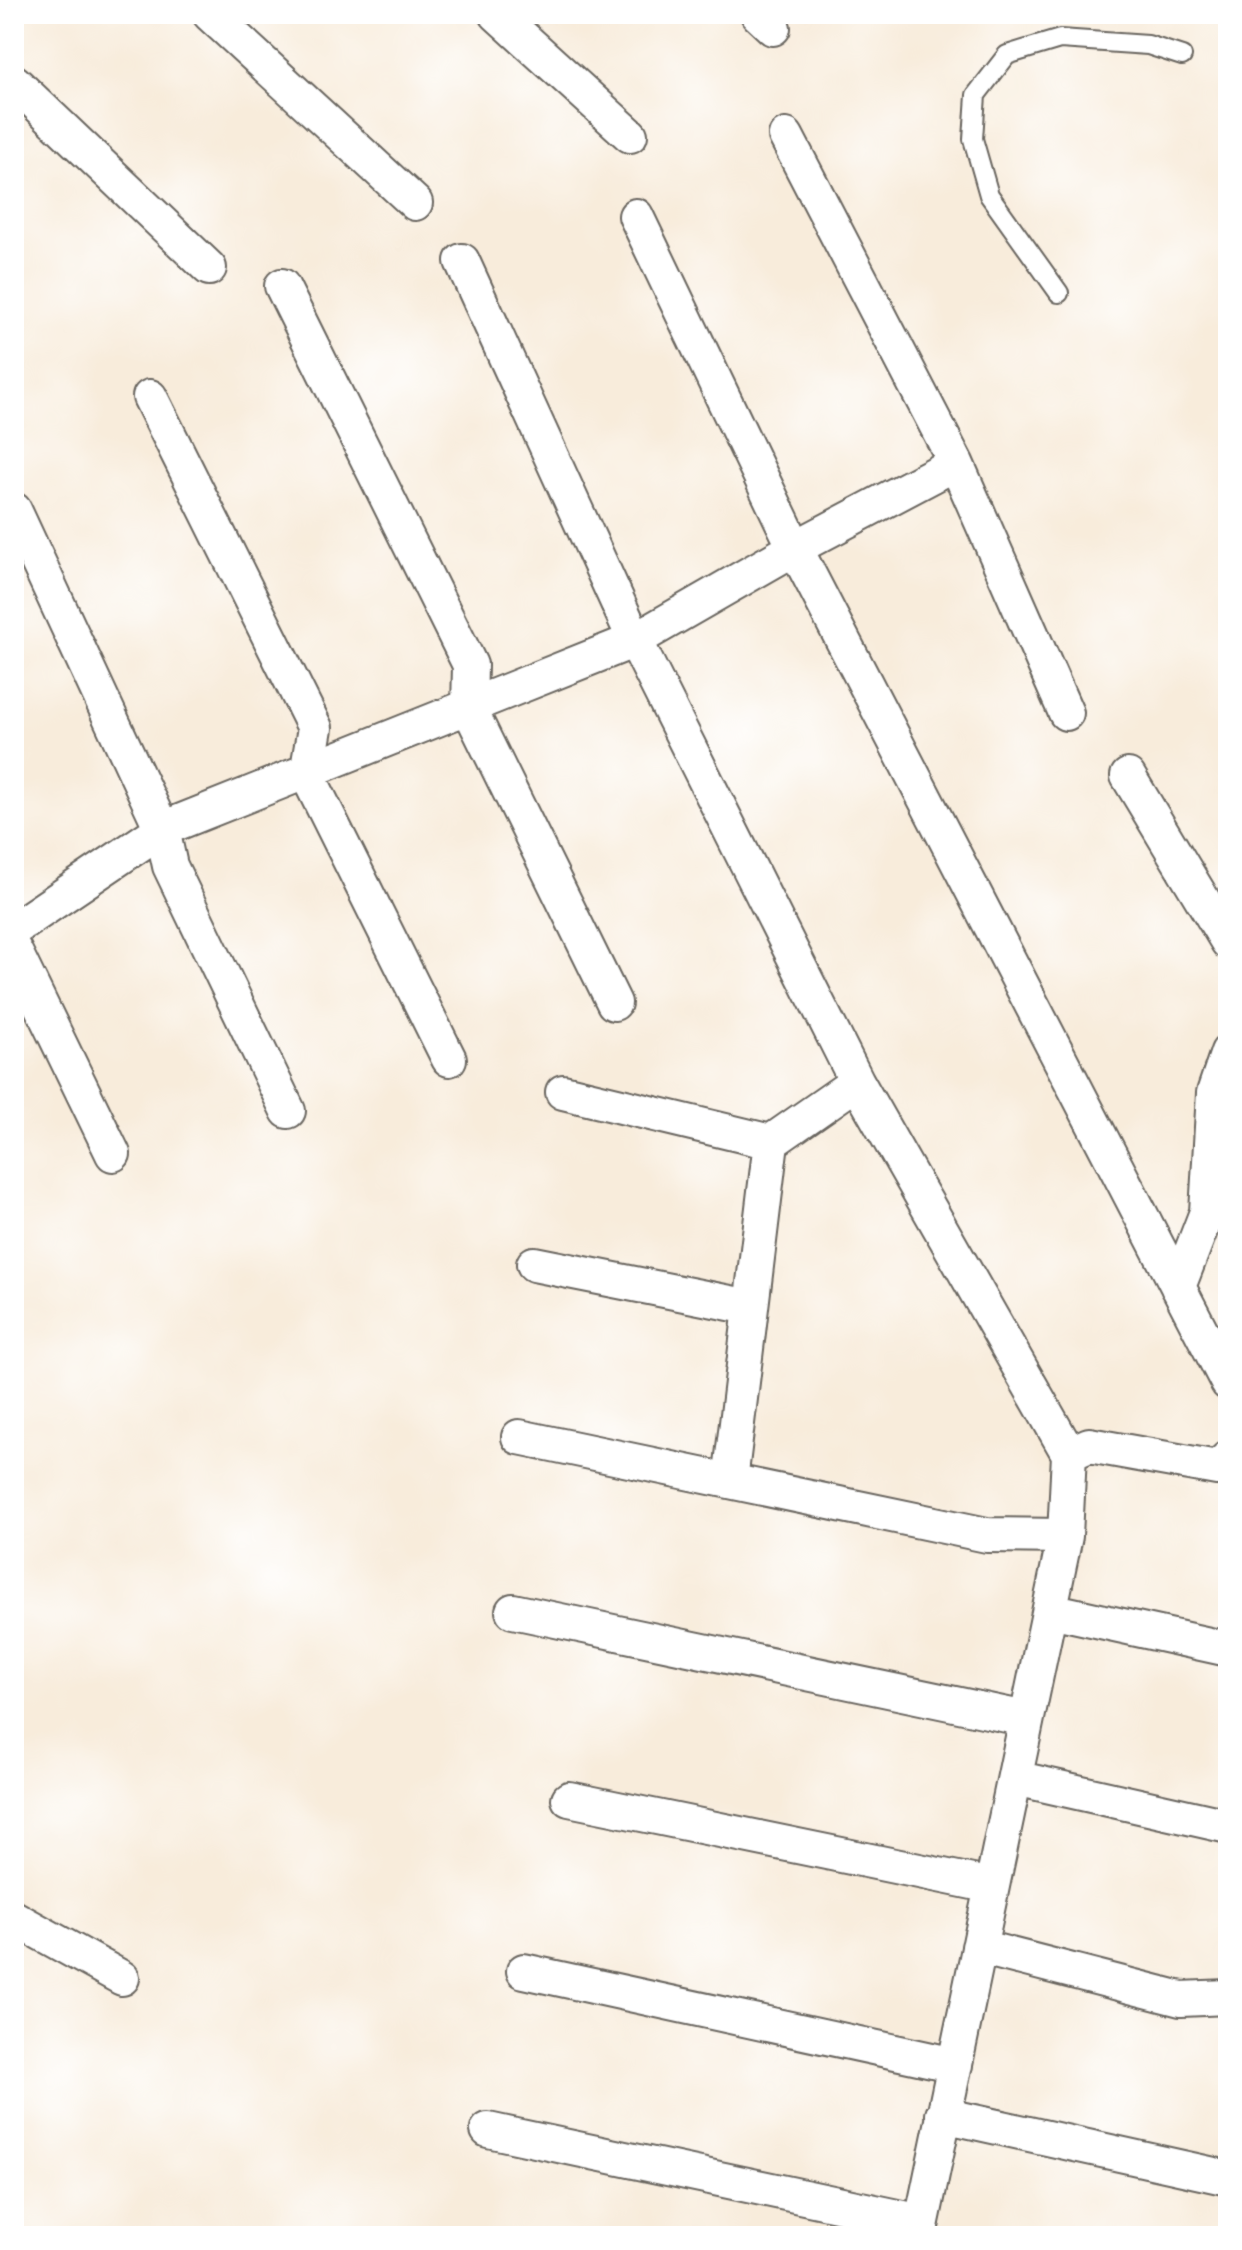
<svg xmlns="http://www.w3.org/2000/svg" width="1242" height="2250" font-family="'Gentium Book Plus',serif">
<rect width="100%" height="100%" fill="#fff"/>
<filter id="ink" filterUnits="userSpaceOnUse"><feTurbulence type="fractalNoise" baseFrequency=".0125" numOctaves="2"/><feDisplacementMap in="SourceGraphic" scale="16" xChannelSelector="R" yChannelSelector="G"/><feConvolveMatrix kernelMatrix="1 2 1 2 8 2 1 2 1" color-interpolation-filters="sRGB"/></filter>
<filter id="wash" filterUnits="userSpaceOnUse"><feTurbulence type="fractalNoise" baseFrequency=".006" numOctaves="4" result="noise"/><feDisplacementMap in="SourceGraphic" scale="32" xChannelSelector="R" yChannelSelector="G"/><feGaussianBlur stdDeviation="1.8" result="paint"/><feColorMatrix in="noise" values="0 0 0 0 0 0 0 0 0 0 0 0 0 0 0 0 0 1.4 0 .05"/><feComposite in="paint" operator="in"/></filter>
<g filter="url(#wash)">
<rect width="100%" height="100%" fill="#f8ecdb"/>
</g>
<g filter="url(#ink)">
<g fill="none" stroke-linecap="round" stroke-linejoin="round">
<g stroke="#69655f" stroke-width="22">
<path id="service" d="M1059,293l-70,-98 -16,-56 3,-44 31,-40 53,-16 88,6 34,11"/>
</g>
<g stroke="#69655f" stroke-width="38">
<path id="minor" d="M210,14l205,189
M497,14l133,121
M758,14l15,14
M14,82l195,186
M786,136l170,327 110,250
M636,216l159,332 433,835
M462,261l173,379 222,442 212,372 -4,82 -146,700
M282,286l188,379 -1,43 145,295
M150,397l165,331 -8,46 142,285
M14,510l148,319 8,37 118,245
M1128,776l100,166
M14,929l148,-100 473,-189 160,-92 161,-85
M14,950l99,204
M563,1092l208,50
M534,1264l216,43
M1178,1287l29,-75 7,-119 14,-41
M519,1437l468,98 78,1
M1069,1454l20,-9 128,23 11,-10
M730,1481l41,-339 86,-60
M1050,1610l178,39
M513,1611l513,108
M1015,1778l213,48
M569,1799l423,87
M14,1918l108,60
M979,1947l202,52 47,-2
M524,1971l431,94
M943,2115l285,63
M488,2130l434,92"/>
</g>
<use href="#service" stroke="#fff" stroke-width="18"/>
<use href="#minor" stroke="#fff" stroke-width="34"/>
</g>
</g>
<rect width="1242" height="2250" fill="none" stroke="#fff" stroke-width="48"/>
</svg>
